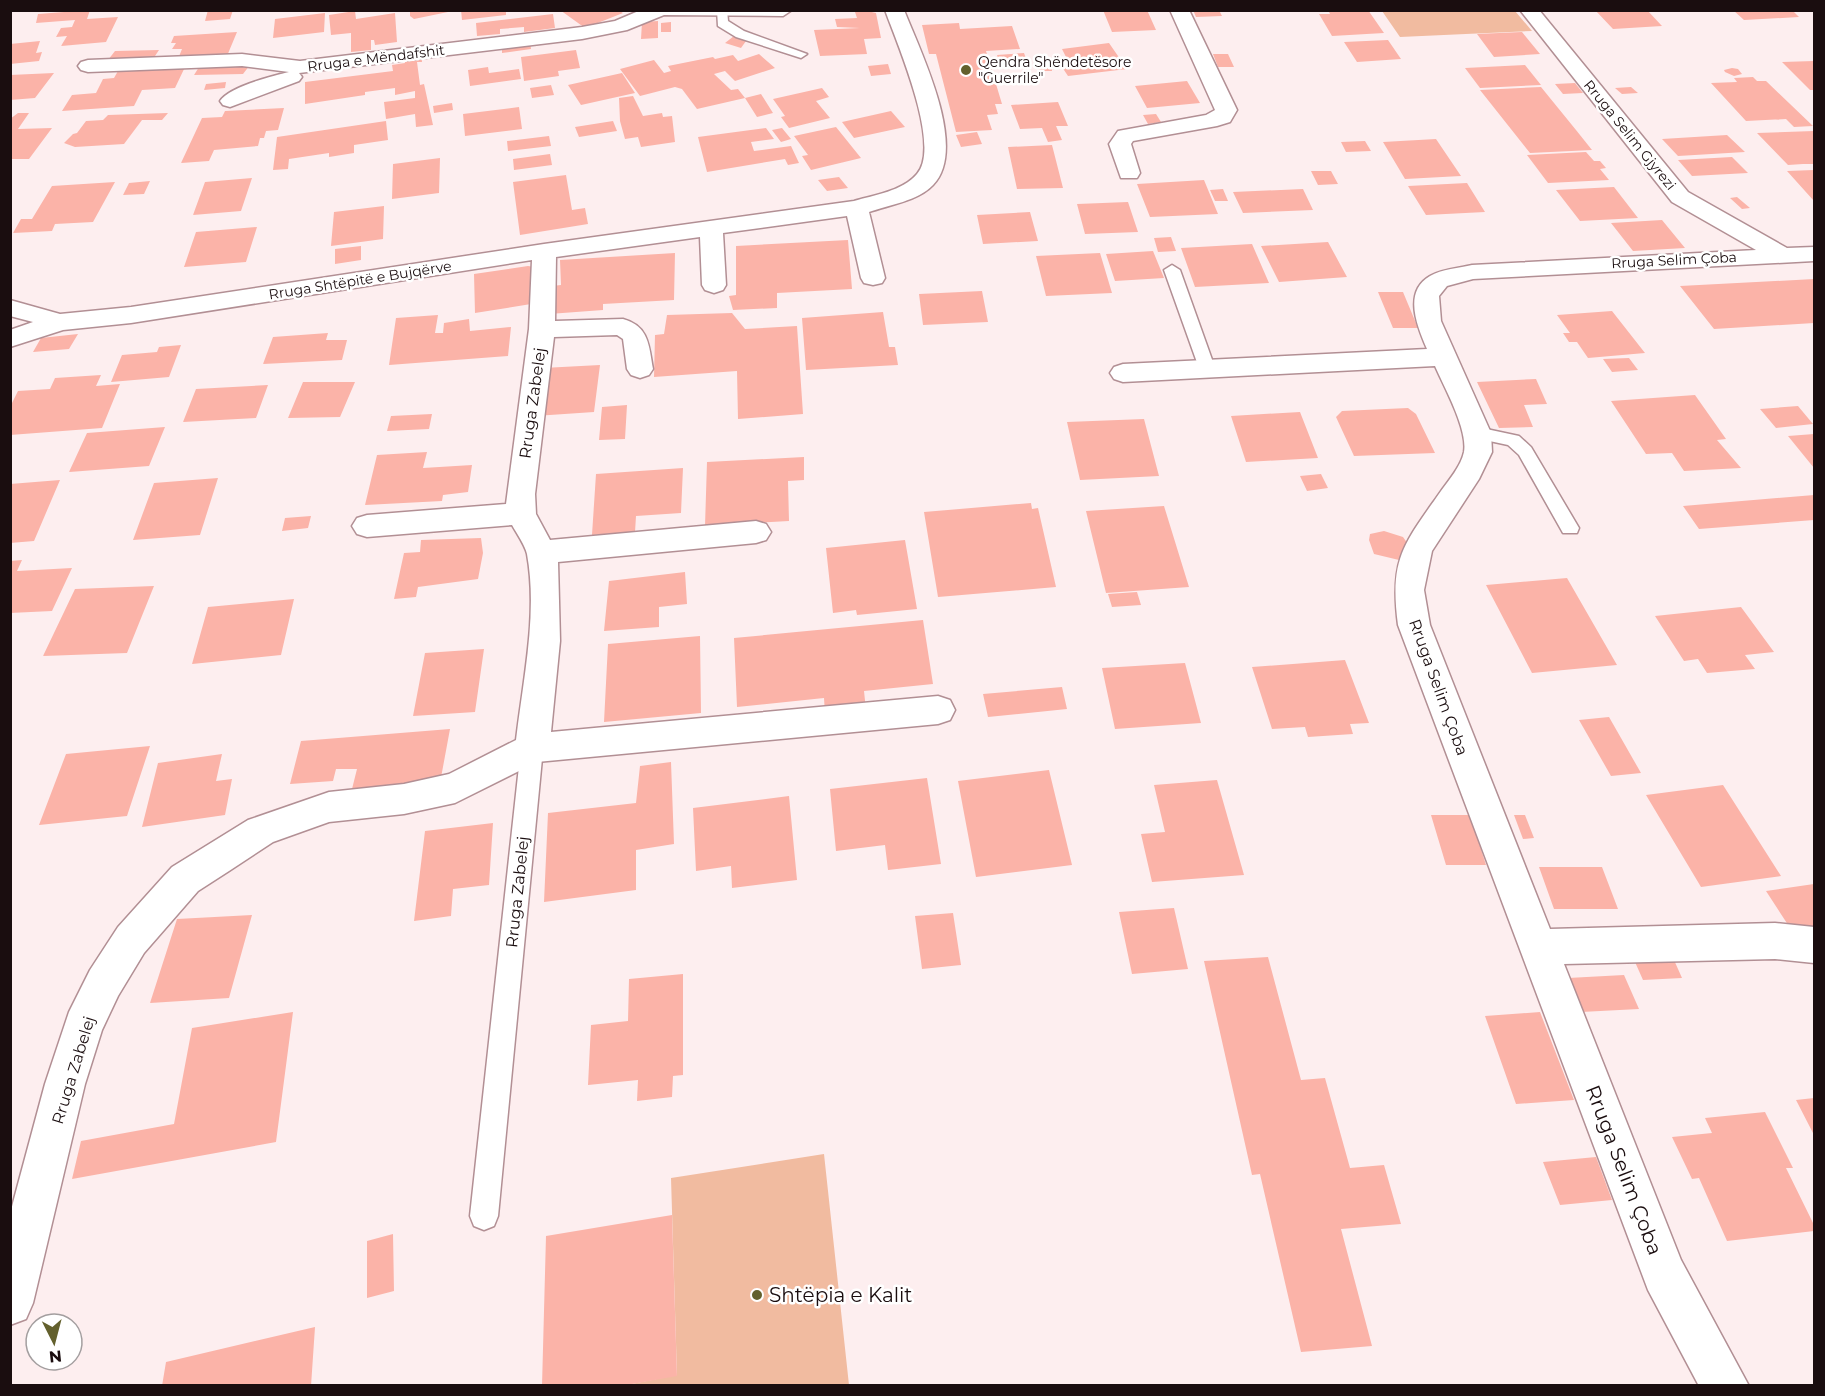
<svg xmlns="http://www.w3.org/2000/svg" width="1825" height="1396" font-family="Montserrat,sans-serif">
<rect width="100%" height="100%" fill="#fdeeef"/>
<path fill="#f1bba0" d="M1382,11h133l17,20 -132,6z
M824,1154l25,231 -228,1 56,-11 -6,-197z"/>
<path fill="#fbb3a8" d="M90,10l-3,9 31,-2 -12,25 -45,4 6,-10 -11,1 5,-9 11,-1 3,-7 -39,3 2,-9z
M208,10h25l-3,9 -25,2z
M410,10h38v2l-34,7 -4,-3z
M461,10h45v5l-44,5z
M560,10h58l5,3 -38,15z
M863,10l13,3 5,25 -17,1 3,15 -47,2 -6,-26 46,-2 -23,-1 -2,-8 22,-1 -2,-6z
M1103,10h44l9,20 -44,2z
M1193,10h26l3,6 -26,1z
M1328,10h40l16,23 -52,3 -13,-22h11z
M1595,10h52l15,16 -49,3z
M1733,10h59l7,7 -55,3z
M355,11l1,8 39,-6 2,29 -22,3 -1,-5h-3v10l-20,2v-19l-20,2 -2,-20z
M325,13l-1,19 -51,6 2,-19z
M553,14l2,14 -31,4v-5l-24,2v5l-23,2 -1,-13z
M658,21v17l-17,1 1,-17z
M671,22v10h-10v-9z
M959,23l1,6 52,-3 8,23 -34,2 16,53h-7l3,10 -11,1 5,15 -36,2 -20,-78h-7l-7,-29z
M237,32l-10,24 -49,3 4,-10h-10l4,-6h-5l3,-7z
M1522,32l18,22 -46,3 -17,-23z
M734,36l12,5 -5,7 -16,-5z
M1388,40l13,19 -44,3 -13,-20z
M40,41l-4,12 6,-1 -3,9 -29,3v-20z
M530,41l1,8 -29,4v-9z
M1109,43l18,26 -59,7 -12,-18 10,-1 -4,-8z
M159,50l-8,12 -43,-2 7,-9z
M576,50l4,18 -22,3 1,5 -35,5 -3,-24z
M1024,53l3,8 -27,2 -3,-8z
M421,54l1,8h-5l3,23 4,-1 9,41 -17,2 -1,-13 -29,5 -2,-17 31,-4v-7l-20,4v-7l-30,4v3l-60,9v-22l88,-11 -1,-6 13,-2 -1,-7z
M759,54l16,14 -40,13 -10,-10 -11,3 17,16 7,-1 7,9 16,-4 12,19 -16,4 -12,-19 -48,11 -15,-20 -7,-2 -35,9 -20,-27 34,-9 10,13 7,-2 -3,-5 45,-9 2,2 18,-4 5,6z
M1213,54h15l6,13h-16z
M1037,60h14l1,11h-13z
M1814,61v29h-4l-28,-28z
M201,64l49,1 -7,9 -49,1z
M888,64l3,10 -20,2 -3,-10z
M1525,65l16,20 -61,3 -15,-20z
M185,67l-10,21 -33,2 -8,16 -72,5 10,-16 24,-2 7,-14 11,-1 4,-7z
M488,67l1,6 30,-4 2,10 -51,7 -2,-16z
M1732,68l6,1 4,5 -8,2 -9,-4 -1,-2z
M54,73l-19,25 -25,2v-25z
M622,73l13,20 -54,12 -13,-20z
M1753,77l4,4h9l47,45 -19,1 -8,-8 -40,2 -35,-38 26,-1 -3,-4z
M1187,81l13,22 -53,5 -12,-22z
M226,82l-1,6 -21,2 2,-6z
M1575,83l8,10 -20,1 -8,-10z
M551,85l3,10 -22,3 -2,-10z
M1541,87l35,43 16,20 -62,3 -50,-63z
M1631,87l7,6 -16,1 -7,-6z
M822,88l7,9 -13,4 14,17 -41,10 -8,-11 4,-1 -12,-17z
M633,96l10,20 19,-3 1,4 9,-1 3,26 -34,5 -3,-10 -13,2 -5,-18 -1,-23z
M1058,102l10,24h-12l6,14 -14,2 -6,-14 -22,1 -9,-24z
M452,103l1,7 -19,3 -1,-7z
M519,107l3,22 -57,7 -2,-22z
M284,108l-6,22 -12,1 -2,7h-4l-2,8 -44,4 -5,11 -28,2 21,-45 20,-1 3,-6z
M891,111l14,16 -51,11 -12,-16z
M18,113h11l-11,16 34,-1 -23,31h-19v-40z
M168,113l-6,7h-20l-18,24 -49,3 -11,-4 9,-9 4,-1 9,-12 17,-1 5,-5z
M1156,114l5,8 -13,2 -5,-9z
M386,121l2,19 -34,5v8l-25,4v-4l-40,6 -1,10 -15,1 4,-33z
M613,121l4,10 -38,6 -4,-10z
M836,127l25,31 -50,12 -9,-14 6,-1 -14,-19z
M766,128l8,11 -23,3 3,9 37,-5 8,17 -11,2 -3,-6 -78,13 -9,-35z
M782,128l9,11 -10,3 -9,-12z
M1814,131v33h-11l-15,1 -31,-32z
M977,132l5,12 -21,3 -5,-12z
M1727,135l18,17 -67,4 -16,-17z
M549,136l2,10 -43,5 -1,-10z
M1436,139l25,37 -56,3 -22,-37z
M1365,141l6,10 -25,1 -5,-10z
M1052,145l11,43 -46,1 -9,-42z
M1586,152l8,9h6l6,7 -6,1 9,11 -61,3 -21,-28z
M550,154l2,11 -38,5 -1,-11z
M1732,157l16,16 -56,3 -14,-16z
M440,158l-1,35 -47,6 1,-35z
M1814,170v31l-27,-30z
M1311,171h20l7,13 -20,1z
M566,175l6,35 13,-2 3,16 -68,11 -7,-53z
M839,177l9,11 -21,3 -9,-11z
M252,178l-11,33 -48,4 12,-33z
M1204,180l14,34 -68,3 -13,-33z
M150,181l-6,13 -21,1 6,-12z
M115,182l-22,40 -38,2 -3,7 -39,2 8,-14h11l20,-33z
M1467,183l18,29 -59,3 -18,-29z
M1614,187l24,31 -58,3 -24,-31z
M1223,189l5,12h-13l-5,-11z
M1303,189l10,21 -70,3 -10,-21z
M1737,197l13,11 -8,1 -12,-11z
M1128,202l10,30 -53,2 -8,-30z
M384,206l-1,33 -52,7 3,-34z
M1030,212l8,29 -55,3 -6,-29z
M1662,220l23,28 -52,3 -22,-28z
M257,227l-11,35 -62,5 12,-35z
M1171,237l5,14 -18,1 -4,-14z
M848,240l4,49 -75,4v15l-44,2 -4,-14 7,-1v-49z
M1328,242l19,35 -68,5 -18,-36z
M1252,244l17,39 -74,4 -14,-39z
M361,246v14l-26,4v-15z
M1153,251l11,27 -49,3 -9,-27z
M675,253l-1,47 -71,4v6l-54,4 3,-28 9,-1 -1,-25z
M1100,253l12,40 -66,3 -10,-40z
M528,266l6,1 -3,37 -56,9 -1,-39z
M1814,279v44l-100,6 -34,-43z
M982,291l6,31 -65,3 -4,-31z
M1378,292h25l15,36h-25z
M1612,311l33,42 -57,5 -11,-16h-8l-6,-9h7l-13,-18z
M883,312l6,35h6l3,18 -92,5 -4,-52z
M732,313l13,16 52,-3 6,88 -65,5 -1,-48 -83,6 1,-42 9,-1 3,-19z
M438,315l-3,18h8l1,-10 25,-4 1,12 41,-4 -3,29 -119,9 7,-47z
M328,333l-2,7h21l-5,20 -79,4 10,-27z
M78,334l-9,15 -36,3 8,-14z
M181,345l-12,32 -58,5 11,-27 35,-3 2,-5z
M1629,358l9,12 -26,2 -9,-13z
M600,365l-6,47 -59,4 8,-48z
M101,375l-5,11 24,-2 -18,44 -92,7v-28l8,-16 32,-2 5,-11z
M1536,379l11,25 -23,1 9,22 -34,1 -22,-46z
M303,382h52l-15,35 -52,1z
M268,385l-12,33 -73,4 13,-33z
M1695,395l31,44 -9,1 24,28 -57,3 -12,-18 -26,1 -35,-53z
M627,405l-2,34 -26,1 3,-33z
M1798,406l15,18 -37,4 -16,-19z
M1408,408l8,6 19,39 -81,3 -18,-39 6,-6z
M1300,412l18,46 -72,4 -15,-46z
M432,414l-3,15 -42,2 4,-15z
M1144,419l15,57 -79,4 -13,-58z
M165,427l-16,39 -80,6 18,-39z
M1814,434v34l-26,-32z
M427,452l-4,16 49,-3 -4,27 -25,3 -1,6 -77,4 12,-50z
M804,457v23l-16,1 1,40 -84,5 2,-64z
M683,468l-2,45 -45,3 -1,16 -43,3 4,-61z
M1321,474l7,14 -21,3 -7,-15z
M218,478l-18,57 -67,5 21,-57z
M60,480l-26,61 -24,2v-59z
M1814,495v25l-115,9 -16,-23z
M1031,503l1,6 6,-1 18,79 -118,10 -14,-85z
M1164,506l25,81 -83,6 -20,-82z
M311,516l-3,12 -26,3 3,-13z
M1384,531l19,6 5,7 -9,16 -25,-6 -5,-14 1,-6z
M481,538l2,15 -5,26 -60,8 -2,10 -22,2 10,-46 16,-1 1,-12z
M905,540l12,69 -60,6 -1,-5 -23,3 -7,-65z
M22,560l-5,11 55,-3 -20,43 -42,2v-52z
M685,572l2,32 -28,3v20l-55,4 5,-50z
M1567,578l50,87 -85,8 -46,-88z
M154,586l-27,67 -84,3 32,-67z
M1137,592l4,13 -29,2 -4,-13z
M294,599l-13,56 -89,9 16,-57z
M1741,607l33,45 -29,3 10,14 -48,4 -9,-14 -14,2 -29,-45z
M923,620l10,64 -69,7 2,19 -41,4 -1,-16 -87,9 -3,-69z
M700,636l1,77 -97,9 4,-78z
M484,649l-9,63 -62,4 12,-63z
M1345,660l24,63 -19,1 3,10 -45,3 -3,-10 -33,2 -20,-62z
M1185,663l16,60 -86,6 -13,-61z
M1062,687l5,22 -79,8 -5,-23z
M1609,717l32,56 -30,3 -32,-56z
M450,729l-10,54 -88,6 5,-20h-21l-3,12 -43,3 11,-43z
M150,746l-23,70 -88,9 27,-71z
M222,754l-6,27 16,-2 -7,36 -83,12 16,-64z
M671,762l3,82 -38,6v40l-92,12 4,-89 88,-10 4,-37z
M1049,770l23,95 -96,12 -18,-96z
M927,778l14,86 -53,6 -3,-25 -49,6 -6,-62z
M1217,780l27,95 -92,7 -11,-48 24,-2 -11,-47z
M1723,785l58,91 -80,11 -55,-92z
M789,796l8,84 -65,8 -1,-22 -35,5 -3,-63z
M1431,815h39l16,50h-40z
M1514,815h11l9,23 -11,1z
M493,823l-4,62 -36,4 -2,27 -37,5 11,-90z
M1539,867h63l16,42h-64z
M1814,884v47l-20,3 -28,-43z
M1174,908l14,61 -56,5 -13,-62z
M953,913l8,52 -39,4 -7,-53z
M252,915l-23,83 -79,5 27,-84z
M1268,957l33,123 24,-2 25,90 34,-3 17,59 -60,5 31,117 -71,6 -41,-178 -8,1 -48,-214z
M1674,960l8,18 -39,2 -8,-18z
M683,974v101l-10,1 -1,21 -35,4 1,-21 -50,5 3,-60 37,-4 1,-42z
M1624,975l15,34 -58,3 -13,-34z
M293,1012l-17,130 -204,37 9,-38 93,-17 18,-96z
M1540,1012l34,88 -58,4 -31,-88z
M1814,1098v37l-18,-35z
M1765,1112l28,56h-7l28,57v6l-87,10 -28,-63 -7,1 -20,-42 40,-4 -7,-15z
M1596,1157l16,43 -52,5 -17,-43z
M672,1215l5,161 -56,10h-79l4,-150z
M393,1234l1,57 -27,7v-57z
M315,1327l-4,59h-149l4,-24z"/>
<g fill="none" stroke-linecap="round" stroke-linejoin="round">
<g stroke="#b28f94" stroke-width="3">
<path id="service" d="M717,10h10l1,11 16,10 63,23 -6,4 -65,-21 -18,-11z
M1172,265l8,5 35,98 -2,4 -6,1 -8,-5 -35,-98z
M1477,427l42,9 12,11 48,81 -2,5h-14l-44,-78 -11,-10 -37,-8 -3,-4 3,-4z
M532,739l8,3 3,6 -45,468 -4,10 -10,4 -10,-4 -4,-10 51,-468 3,-6z"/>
</g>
<g stroke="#b28f94" stroke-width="3">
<path id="minor" d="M641,10h151l-9,6 -119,-1 -37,15 -45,9 -283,34 3,4 -3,4 -69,26 -7,-2 -3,-4c9,-14 52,-25 69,-29l-47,-6 -154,6 -7,-2 -3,-4 3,-4 7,-2 154,-6 58,7 282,-34 33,-6z
M885,10h19c16,41 65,138 29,175 -15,16 -44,20 -64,27l16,66 -3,5 -9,2 -9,-2 -3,-5 -14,-62 -124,17 3,52 -3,5 -9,3 -9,-3 -3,-5 -2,-48 -144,20 -1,64 68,-2c26,7 26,27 30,50l-4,6 -9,3 -9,-3 -4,-6 -4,-30 -6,-4 -63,2 -19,157 1,20 14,26 206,-19 10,3 5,8 -5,8 -10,3 -198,19 2,79 -9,91 387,-36 12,4 5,10 -5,10 -12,4 -401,38 -82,41 -51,11 -75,8 -56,20 -44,29 -31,20 -54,62 -26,43 -16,34 -17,54 -52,219 -7,16 -16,6v-111l35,-130 24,-72 21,-42 28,-43 54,-60 76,-47 81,-28 75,-8 45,-10 67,-34c7,-60 22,-126 11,-186 -2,-9 -10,-20 -15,-29l-145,12 -10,-3 -5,-8 5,-8 10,-3 139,-11 23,-175 3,-69 -401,63 -68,7 -53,17v-17l23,-8 -23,-6v-16l50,14 71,-7 413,-63 310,-43c20,-6 49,-10 63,-27 25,-28 -20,-131 -32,-164z
M1170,10h19l48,100 -7,12 -13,4 -84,15 -2,3 9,29 -3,5h-16l-12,-34 9,-13 88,-16 9,-5z
M1520,10h19l149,182 99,56 27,-1v14l-341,18 -26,7 -8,10 2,25 50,112 1,19 -13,27 -47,72 -8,39 6,35 120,304 225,-6 39,4v36l-39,-4 -211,5 117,296 68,126h-50l-51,-96 -250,-665c-9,-67 6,-81 43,-134 8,-11 20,-25 23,-39 4,-23 -20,-65 -29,-86l-312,16 -9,-3 -4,-6 4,-6 9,-3 304,-15c-9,-21 -25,-57 3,-73 11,-7 30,-8 42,-11l284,-15 -84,-48z"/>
</g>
<use href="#service" fill="#fff" fill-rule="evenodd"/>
<use href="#minor" fill="#fff" fill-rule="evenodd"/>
</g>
<g fill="#63602d" stroke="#fff" stroke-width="2">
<circle cx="966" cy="70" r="6"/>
<circle cx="757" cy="1295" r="6"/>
</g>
<g text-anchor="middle" stroke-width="5" stroke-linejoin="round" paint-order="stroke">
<g font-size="14" fill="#1a0d0f" stroke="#fff">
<text transform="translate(376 58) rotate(-7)" y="5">Rruga e Mëndafshit</text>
<text transform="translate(1630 135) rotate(51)" y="5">Rruga Selim Gjyrezi</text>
<text transform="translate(1674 260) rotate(-3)" y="5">Rruga Selim Çoba</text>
<text transform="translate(360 280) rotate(-9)" y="5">Rruga Shtëpitë e Bujqërve</text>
</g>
<g font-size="14" fill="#1a0d0f" stroke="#fff" text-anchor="start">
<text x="978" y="67">Qendra Shëndetësore<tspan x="978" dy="16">"Guerrile"</tspan></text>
</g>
<g font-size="16" fill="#1a0d0f" stroke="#fff">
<text transform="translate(532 403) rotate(-82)" y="6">Rruga Zabelej</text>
<text transform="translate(1439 687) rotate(70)" y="6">Rruga Selim Çoba</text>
<text transform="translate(517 892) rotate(-84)" y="6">Rruga Zabelej</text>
<text transform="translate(73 1070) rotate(-73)" y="6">Rruga Zabelej</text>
</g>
<g font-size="20" fill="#1a0d0f" stroke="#fff">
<text transform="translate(1624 1170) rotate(69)" y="7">Rruga Selim Çoba</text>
</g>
<g font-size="20" fill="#1a0d0f" stroke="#fff" text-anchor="start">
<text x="769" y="1302">Shtëpia e Kalit</text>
</g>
</g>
<rect width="1825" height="1396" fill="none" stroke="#1a0d0f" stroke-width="24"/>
<g transform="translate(54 1342) rotate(174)"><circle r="28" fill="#ffffff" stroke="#a39e9f" stroke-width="1.5"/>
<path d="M0-4.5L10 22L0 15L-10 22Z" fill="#63602d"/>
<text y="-9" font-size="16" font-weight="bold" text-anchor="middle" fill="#1a0d0f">N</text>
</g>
</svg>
